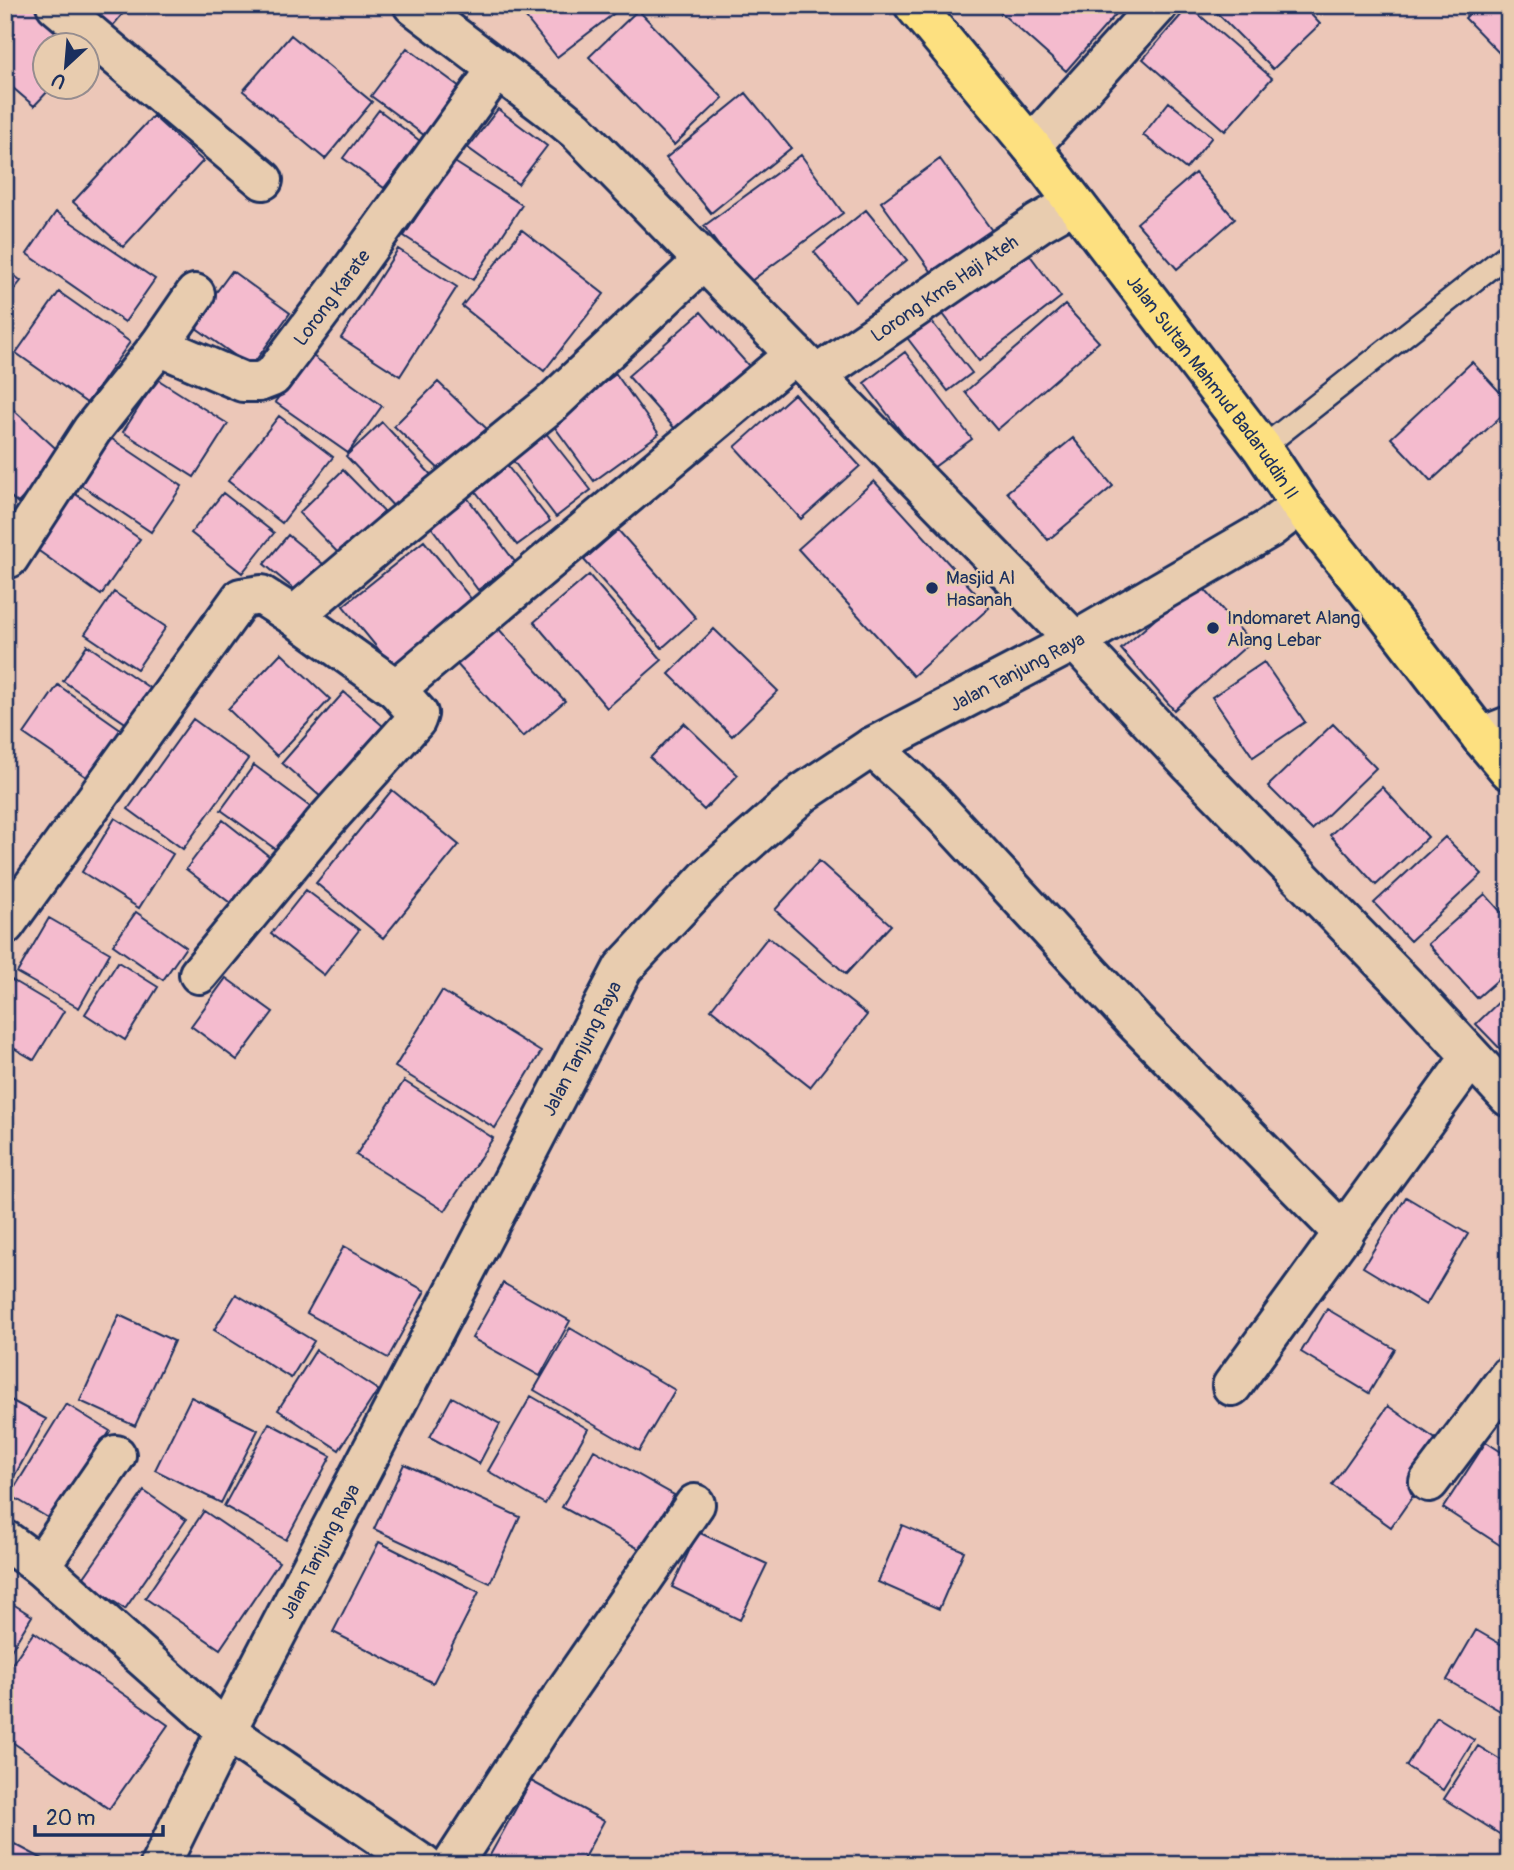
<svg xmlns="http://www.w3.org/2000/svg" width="1514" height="1870" font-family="Pangolin,sans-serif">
<rect width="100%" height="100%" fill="#ecc7b8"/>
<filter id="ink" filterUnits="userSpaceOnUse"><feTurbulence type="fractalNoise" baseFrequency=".0143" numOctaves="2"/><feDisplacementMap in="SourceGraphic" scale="14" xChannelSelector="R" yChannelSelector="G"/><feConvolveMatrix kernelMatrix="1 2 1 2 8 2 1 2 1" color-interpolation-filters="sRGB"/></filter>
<g filter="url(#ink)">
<path fill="#f4bbce" stroke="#1b2f5e" stroke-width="2" d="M5,5h46l37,41h-42v42h5l-17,18 -29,-25z
M82,5h48l-20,24z
M522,5h103l-68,52 -39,-49z
M1006,5h118l-58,66 -66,-59z
M1209,5h93l18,19 -47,45z
M1478,5h31v58l-44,-45z
M1189,6l83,72 -47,53 -82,-72z
M638,10l85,88 -49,47 -85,-88z
M291,35l81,67 -47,57 -82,-68z
M407,48l57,42 -36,48 -57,-42z
M746,93l45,55 -80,65 -45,-55z
M1169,102l43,35 -26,32 -43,-34z
M498,109l49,37 -29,38 -50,-36z
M379,110l41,31 -36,47 -41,-30z
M153,116l50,45 -80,86 -50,-45z
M801,155l42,58 -96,71 -43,-58z
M940,159l58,80 -59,43 -58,-80z
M453,161l69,44 -49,75 -69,-44z
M1195,173l40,46 -58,50 -40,-46z
M866,210l41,50 -52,42 -41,-50z
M56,212l99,67 -30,43 -98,-68z
M522,230l82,64 -60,77 -82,-65z
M398,249l59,38 -57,89 -59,-38z
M1026,250l35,47 -82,64 -36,-47z
M5,268l16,13 -16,20z
M232,271l58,42 -39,54 -59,-42z
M59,292l71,50 -43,61 -71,-50z
M1065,305l34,37 -102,88 -32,-38z
M701,312l48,54 -73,64 -48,-54z
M928,317l44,56 -24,18 -43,-56z
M905,352l67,87 -42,31 -66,-87z
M310,354l72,52 -34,47 -73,-51z
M1472,362l37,40v7l-78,72 -40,-43z
M616,374l43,60 -65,47 -43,-59z
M157,379l71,45 -34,53 -71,-45z
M438,382l49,47 -44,44 -49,-47z
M794,394l66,72 -59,53 -66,-72z
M5,402l58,53 -45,48 -13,-11z
M279,416l54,41 -51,66 -54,-42z
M382,422l53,57 -36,33 -53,-56z
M542,428l49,62 -35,27 -48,-63z
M109,437l73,49 -31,46 -73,-49z
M1073,438l40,48 -65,54 -41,-48z
M505,463l45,58 -33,24 -44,-57z
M343,470l49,50 -44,43 -49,-50z
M874,481l115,127 -76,68 -115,-127z
M74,493l66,46 -39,56 -65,-46z
M223,493l51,40 -32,40 -51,-40z
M466,496l49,66 -37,28 -49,-66z
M618,530l78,88 -34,30 -78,-88z
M288,535l41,34 -24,29 -41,-34z
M424,541l49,60 -81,65 -49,-60z
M589,575l73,85 -55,48 -73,-86z
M1198,582l53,60 -77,68 -53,-61z
M114,592l52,35 -29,42 -52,-35z
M496,626l69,75 -42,36 -68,-75z
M714,629l64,62 -46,45 -63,-62z
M87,645l67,46 -24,35 -67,-45z
M281,653l49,46 -53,57 -49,-47z
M1264,662l41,60 -52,35 -41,-60z
M58,685l64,45 -34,48 -64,-44z
M344,692l39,34 -62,71 -39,-34z
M193,719l55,40 -65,90 -55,-40z
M684,723l54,52 -34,35 -54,-52z
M1333,724l43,44 -64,62 -44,-44z
M254,765l59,44 -32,44 -60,-43z
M1382,787l46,50 -52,48 -46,-50z
M392,790l67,55 -76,93 -67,-55z
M115,818l58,36 -34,54 -57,-36z
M223,820l56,44 -37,48 -56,-43z
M1445,837l37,37 -72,67 -36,-38z
M819,861l72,64 -45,49 -71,-64z
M306,890l53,40 -35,45 -53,-41z
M1485,894l24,27v49l-32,28 -49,-54z
M136,912l50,35 -23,33 -50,-35z
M49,918l61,35 -31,55 -62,-35z
M768,937l99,78 -57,72 -99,-78z
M118,962l40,25 -33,53 -40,-26z
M5,976l59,35 -30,49 -29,-17z
M226,978l47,34 -36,48 -46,-34z
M442,991l99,61 -46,76 -100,-61z
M1509,992v66l-33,-34z
M404,1081l89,57 -48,73 -89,-56z
M1406,1197l62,37 -42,71 -63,-38z
M344,1246l81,45 -37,67 -81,-45z
M503,1283l67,38 -30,55 -68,-38z
M236,1294l78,47 -23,37 -77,-48z
M1327,1309l68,40 -26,44 -68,-41z
M119,1315l55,26 -39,85 -55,-25z
M570,1328l105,62 -36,61 -105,-61z
M316,1350l62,40 -39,60 -61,-40z
M531,1396l57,33 -43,75 -57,-33z
M5,1397l41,22 -35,63 -6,-2z
M191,1397l67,33 -37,73 -66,-33z
M452,1397l48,27 -21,40 -49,-27z
M66,1404l44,27 -55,91 -45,-27z
M1388,1406l59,41 -56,80 -59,-42z
M269,1423l62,33 -45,84 -62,-34z
M1486,1442l23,15v94l-66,-43z
M594,1450l80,45 -31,56 -81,-44z
M404,1464l116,53 -30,66 -116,-54z
M144,1491l42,29 -61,89 -43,-29z
M204,1511l75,51 -59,87 -75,-51z
M902,1525l62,26 -25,58 -61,-27z
M698,1532l69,32 -27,56 -68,-33z
M379,1542l100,50 -46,91 -100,-51z
M5,1599l27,17 -27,44z
M1476,1630l33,19v67l-62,-36z
M34,1632l134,93 -59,84 -104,-72v-63z
M1437,1717l37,23 -31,50 -37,-24z
M1478,1746l31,19v75l-65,-41z
M531,1781l73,40 -24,44h-77l-14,-8z
M5,1839l49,26h-49z"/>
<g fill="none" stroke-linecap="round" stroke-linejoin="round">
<g stroke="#1b2f5e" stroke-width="26">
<path id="service" d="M1262,448l247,-195"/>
</g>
<g stroke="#1b2f5e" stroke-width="44">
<g id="minor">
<path d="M56,5l207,175"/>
<path d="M413,5l141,107 22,18 499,511 114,122 218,224 102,110"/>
<path d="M1031,146l127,-141"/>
<path id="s1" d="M195,294l-36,52 84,36h16l13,-5 77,-103 148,-205"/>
<path id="s2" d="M817,375l222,-152 35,-20"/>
<path d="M9,558l83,-128 67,-84"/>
<path d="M294,616l99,-84 160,-130 150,-141"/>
<path d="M1481,737l28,-11"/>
<path d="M872,747l57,52 205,222 210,213"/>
<path d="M5,925l236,-327 20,-3 33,21 102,73 399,-335"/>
<path d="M199,974l123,-149 94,-105 2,-6 -22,-25"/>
<path d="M1232,1386l239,-329"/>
<path d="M1429,1482l80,-106"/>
<path d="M5,1540l35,26 186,165 197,134"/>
<path d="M40,1566l76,-111"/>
<path id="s3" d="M160,1865l66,-134 397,-763 87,-93 93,-82 69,-46 203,-106 195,-113 30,-23"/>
<path d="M452,1865l91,-141 152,-220"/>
</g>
</g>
<g stroke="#1b2f5e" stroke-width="44">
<g id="trunk">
<path id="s4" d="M914,5l117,141 231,302 38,57 85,107 96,125 28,33"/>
</g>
</g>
<use href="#service" stroke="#e8ccaf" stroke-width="21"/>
<use href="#minor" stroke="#e8ccaf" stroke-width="38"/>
<use href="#trunk" stroke="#fde080" stroke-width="38"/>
</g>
</g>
<g fill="#1b2f5e" stroke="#e8ccaf" stroke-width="2.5">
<circle cx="932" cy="588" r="7"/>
<circle cx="1213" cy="628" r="7"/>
</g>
<g text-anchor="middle" stroke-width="5" stroke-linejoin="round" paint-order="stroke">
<g font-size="19" fill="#1b2f5e" stroke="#e8ccaf">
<text dy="7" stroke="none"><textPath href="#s2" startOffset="154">Lorong Kms Haji Ateh</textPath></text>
<text dy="7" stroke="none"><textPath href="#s1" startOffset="284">Lorong Karate</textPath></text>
<text dy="7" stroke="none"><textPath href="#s4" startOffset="485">Jalan Sultan Mahmud Badaruddin II</textPath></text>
<text dy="7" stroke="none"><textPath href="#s3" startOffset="1507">Jalan Tanjung Raya</textPath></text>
<text dy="7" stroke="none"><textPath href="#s3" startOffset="919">Jalan Tanjung Raya</textPath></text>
<text dy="7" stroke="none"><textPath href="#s3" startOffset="352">Jalan Tanjung Raya</textPath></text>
</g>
<g font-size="19" fill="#1b2f5e" stroke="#e8ccaf" text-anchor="start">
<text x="946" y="584">Masjid Al<tspan x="946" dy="22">Hasanah</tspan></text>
<text x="1227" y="624">Indomaret Alang<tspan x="1227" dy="22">Alang Lebar</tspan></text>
</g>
</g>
<rect width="1514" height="1870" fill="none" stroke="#e8ccaf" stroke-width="28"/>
<rect x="14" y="14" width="1486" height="1842" fill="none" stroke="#1b2f5e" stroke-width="2.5" filter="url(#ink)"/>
<g transform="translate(66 66) rotate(206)"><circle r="33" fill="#e8ccaf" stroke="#968d8f" stroke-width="2"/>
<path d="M0-5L12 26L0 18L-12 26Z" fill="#1b2f5e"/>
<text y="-10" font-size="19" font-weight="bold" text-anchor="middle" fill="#1b2f5e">U</text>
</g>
<path d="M35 1825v10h128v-10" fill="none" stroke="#1b2f5e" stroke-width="3.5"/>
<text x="46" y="1825" font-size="21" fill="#1b2f5e" stroke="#e8ccaf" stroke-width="5" paint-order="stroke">20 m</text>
</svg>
